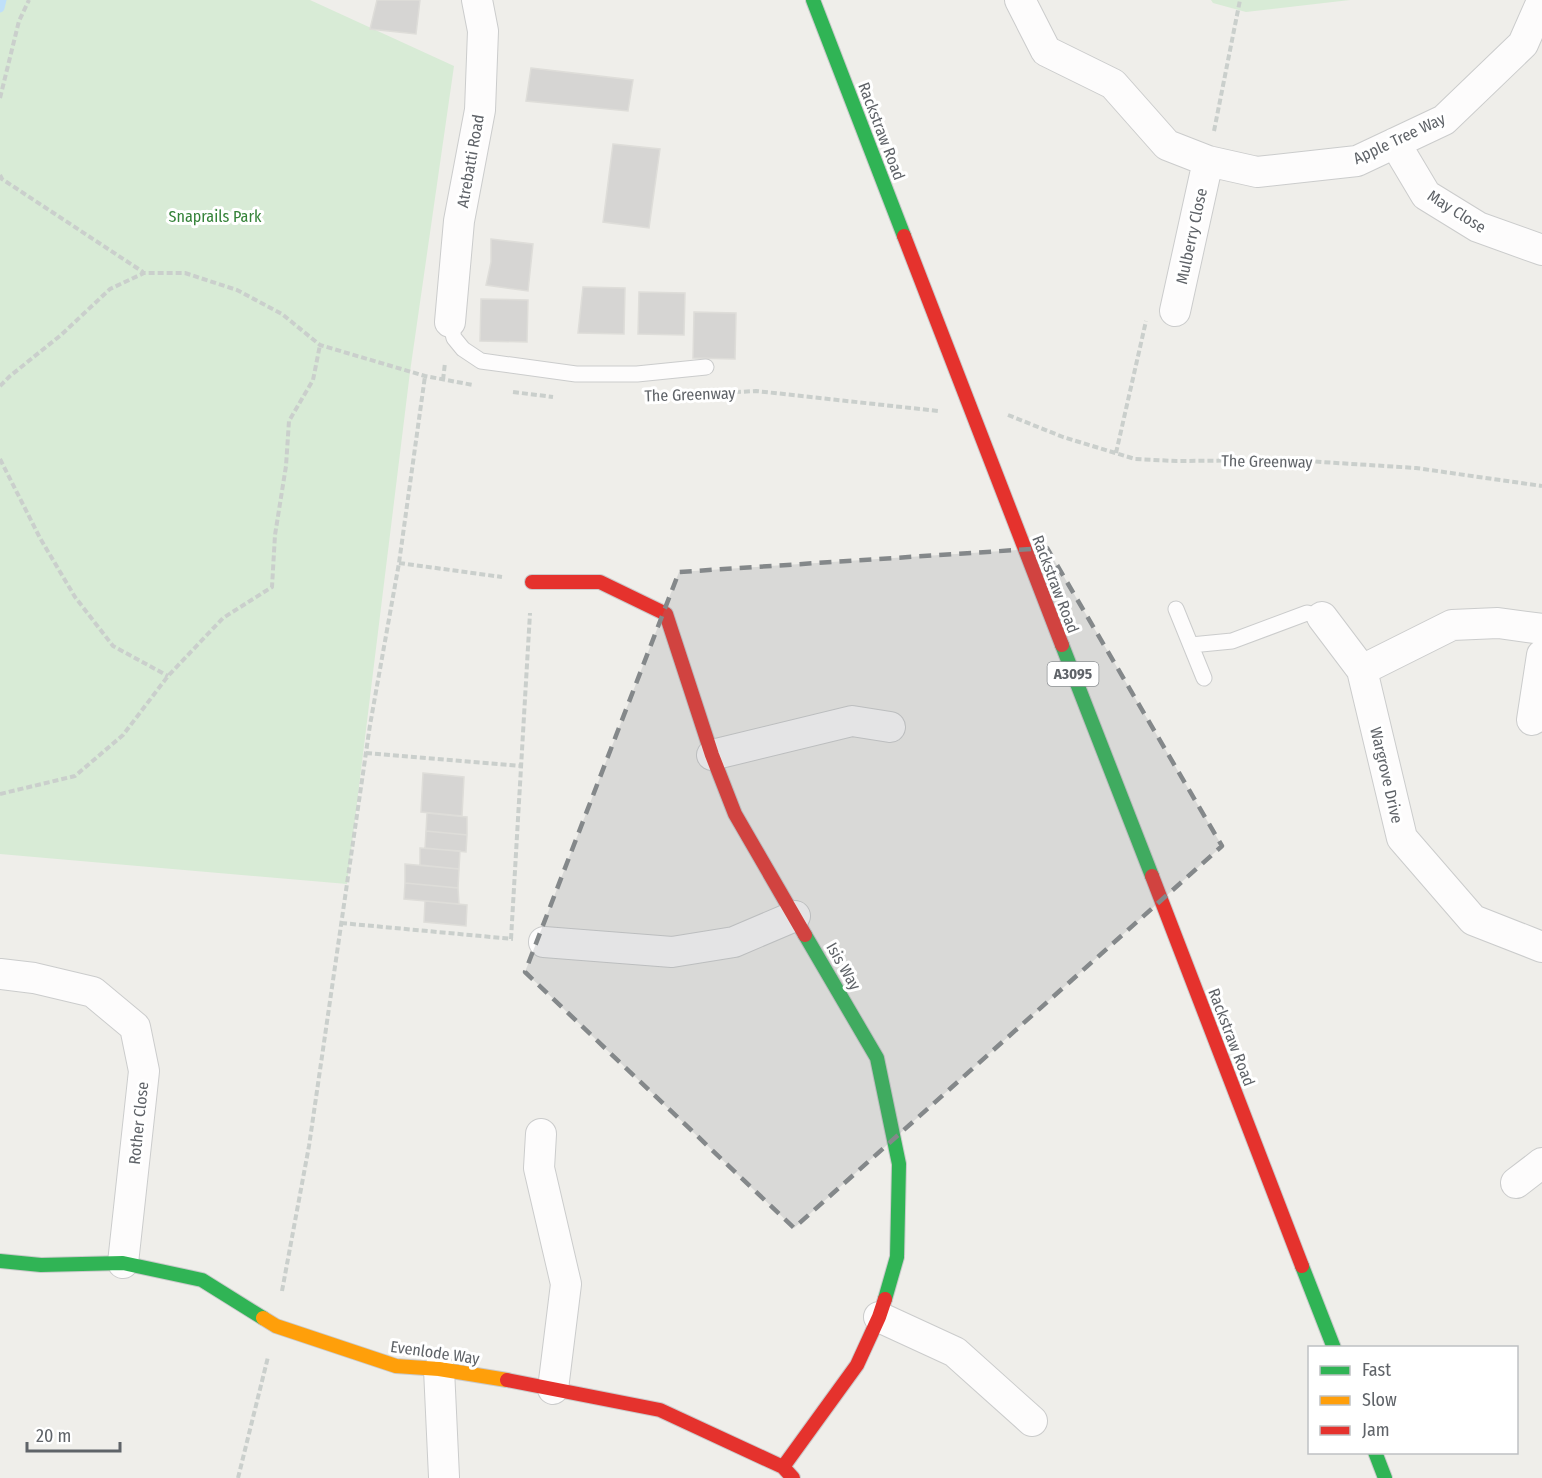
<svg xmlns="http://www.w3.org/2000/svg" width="1542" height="1478" font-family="'Fira Sans Condensed',sans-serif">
<rect width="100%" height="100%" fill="#efeeea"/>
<path fill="#d8ebd6" d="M0,0h310l144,66 -44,306 -63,512 -347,-30z
M1211,0h139l-104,12 -33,-9z"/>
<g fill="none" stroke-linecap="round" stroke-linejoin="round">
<path stroke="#bfe0f9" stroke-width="9" d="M0,8l2,-8"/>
</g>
<path fill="#d6d5d3" stroke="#deddd9" stroke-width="1.5" d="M377,0h43l-4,34 -46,-5z
M531,68l102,12 -5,31 -102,-10z
M613,144l47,5 -11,79 -46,-6z
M491,239l42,5 -5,47 -42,-6 5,-23z
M583,287l42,1 -1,46 -46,-1z
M639,292l46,1 -1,42 -46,-1z
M481,299l47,1 -1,42 -47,-1z
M694,312l42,1 -1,46 -42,-1z
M423,773l41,4 -2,39 -41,-4z
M427,813l40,4v18l-41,-4z
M426,831l41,4 -1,17 -41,-4z
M420,848l40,3 -1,18 -39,-4z
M405,864l54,5 -1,19 -53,-5z
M405,883l53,5 1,16 -55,-5z
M425,901l42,4 -1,21 -42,-4z"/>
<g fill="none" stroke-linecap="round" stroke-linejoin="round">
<g stroke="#cbcccc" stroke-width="17">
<path id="lane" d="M450,322l4,16 9,11 18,12 95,13h61l69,-7
M1176,609l28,69
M1191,645l41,-4 75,-28 15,4"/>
</g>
<g stroke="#cbcccc" stroke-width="32">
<path id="street" d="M1020,0l26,51 67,33 54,61 41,16 49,11 100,-11 87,-41 79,-76 19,-43
M1395,143l31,52 52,32 64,23
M1175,311l33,-150
M450,322l9,-101 21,-111 3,-79 -6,-31
M1322,617l40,53 40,168 71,82 69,27
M1362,670l90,-45 46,-2 44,6
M1532,720l10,-65
M712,755l140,-34 38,6
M544,942l128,10 62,-10 61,-26
M0,974l34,4 59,14 42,35 9,44 -21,192
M541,1134l-2,34 27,116 -13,105
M1516,1183l26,-20
M879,1317l76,35 77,69
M439,1369l5,108"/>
</g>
<g stroke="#cacacb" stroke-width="16">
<path id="fast" d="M813,0l91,236
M1062,645l90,231
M805,935l72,123 22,106 -2,93 -12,42
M0,1261l41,4 82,-2 79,17 61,38
M1302,1266l32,82
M1375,1452l10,26"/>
</g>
<g stroke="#cacacb" stroke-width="16">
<path id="slow" d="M263,1318l13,8 120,40 43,3 68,11"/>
</g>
<g stroke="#cacacb" stroke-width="16">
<path id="jam" d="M904,236l158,409
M532,582h68l66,32 46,141 23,59 70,121
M1152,876l150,390
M507,1380l153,30 123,57 10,11
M783,1467l74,-102 22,-48 6,-18"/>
</g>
<path stroke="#cacfcc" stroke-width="4" stroke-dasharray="6 3" stroke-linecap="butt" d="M0,98l19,-77 10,-21
M1214,131l26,-131
M0,175l2,4 141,93
M443,380l2,-17
M0,386l10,-10 51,-41 49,-46 34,-16h41l52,17 45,24 38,31 105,31 48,9
M513,392l40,5
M699,394l57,-3 182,20
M1008,415l55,22 72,22 41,2 114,-1 126,8 126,18
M1116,453l30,-132
M0,459l40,79 35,59 38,49 55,30
M399,563l103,14
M366,753l155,13
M0,794l75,-18 48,-41 45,-59 55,-58 49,-31 3,-52 11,-69 3,-45 24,-41 7,-35
M341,923l172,16
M511,939l19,-326
M282,1291l27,-145 61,-421 29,-162 26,-187
M238,1478l30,-121"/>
<use href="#lane" stroke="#fdfcfc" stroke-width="15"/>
<use href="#street" stroke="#fdfcfc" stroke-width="30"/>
<use href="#fast" stroke="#30b455" stroke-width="14"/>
<use href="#slow" stroke="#ff9f0a" stroke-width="14"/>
<use href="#jam" stroke="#e5322d" stroke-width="14"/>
</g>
<path fill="#84888a" fill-opacity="0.2" stroke="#84888a" stroke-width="4.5" stroke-dasharray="12 8" stroke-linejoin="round" d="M1047,548l175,298 -428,382 -269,-256 154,-400z"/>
<g text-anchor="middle" stroke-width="6" stroke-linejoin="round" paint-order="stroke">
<rect fill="#fff" stroke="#8f9295" stroke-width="1.5" x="1047.5" y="662" width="51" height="24" rx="4.5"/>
<g font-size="15" font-weight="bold" fill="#5f6368">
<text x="1073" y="679">A3095</text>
</g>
<g font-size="16" fill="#5f6368" stroke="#fff">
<text transform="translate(882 131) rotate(69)" y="6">Rackstraw Road</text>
<text transform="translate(1399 138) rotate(-25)" y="6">Apple Tree Way</text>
<text transform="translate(470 161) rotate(-80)" y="6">Atrebatti Road</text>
<text transform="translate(1457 211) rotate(32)" y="6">May Close</text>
<text transform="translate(1191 236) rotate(-78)" y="6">Mulberry Close</text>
<text transform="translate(690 394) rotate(-2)" y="6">The Greenway</text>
<text transform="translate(1267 461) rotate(1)" y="6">The Greenway</text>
<text transform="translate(1056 584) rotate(69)" y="6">Rackstraw Road</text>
<text transform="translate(1387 775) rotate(77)" y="6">Wargrove Drive</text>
<text transform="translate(844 966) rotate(60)" y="6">Isis Way</text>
<text transform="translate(1232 1037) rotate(69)" y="6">Rackstraw Road</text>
<text transform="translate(138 1123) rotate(-84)" y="6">Rother Close</text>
<text transform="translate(435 1352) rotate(8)" y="6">Evenlode Way</text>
</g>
<g font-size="16" fill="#348238" stroke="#fff">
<text x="215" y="222">Snaprails Park</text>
</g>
</g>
<rect x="1308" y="1346" width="210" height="108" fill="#ffffff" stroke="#bfc1c3" stroke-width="1.5"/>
<rect x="1320" y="1366" width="30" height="9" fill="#30b455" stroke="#bfc1c3" stroke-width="1.5"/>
<text x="1362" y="1376" font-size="18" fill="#5f6368">Fast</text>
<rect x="1320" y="1396" width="30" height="9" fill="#ff9f0a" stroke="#bfc1c3" stroke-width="1.5"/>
<text x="1362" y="1406" font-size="18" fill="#5f6368">Slow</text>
<rect x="1320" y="1426" width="30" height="9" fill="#e5322d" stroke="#bfc1c3" stroke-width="1.5"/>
<text x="1362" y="1436" font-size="18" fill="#5f6368">Jam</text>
<path d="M27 1442v9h93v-9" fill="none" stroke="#5f6368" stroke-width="3"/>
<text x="36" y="1442" font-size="18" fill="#5f6368" stroke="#ffffff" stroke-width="4.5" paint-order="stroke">20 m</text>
</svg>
